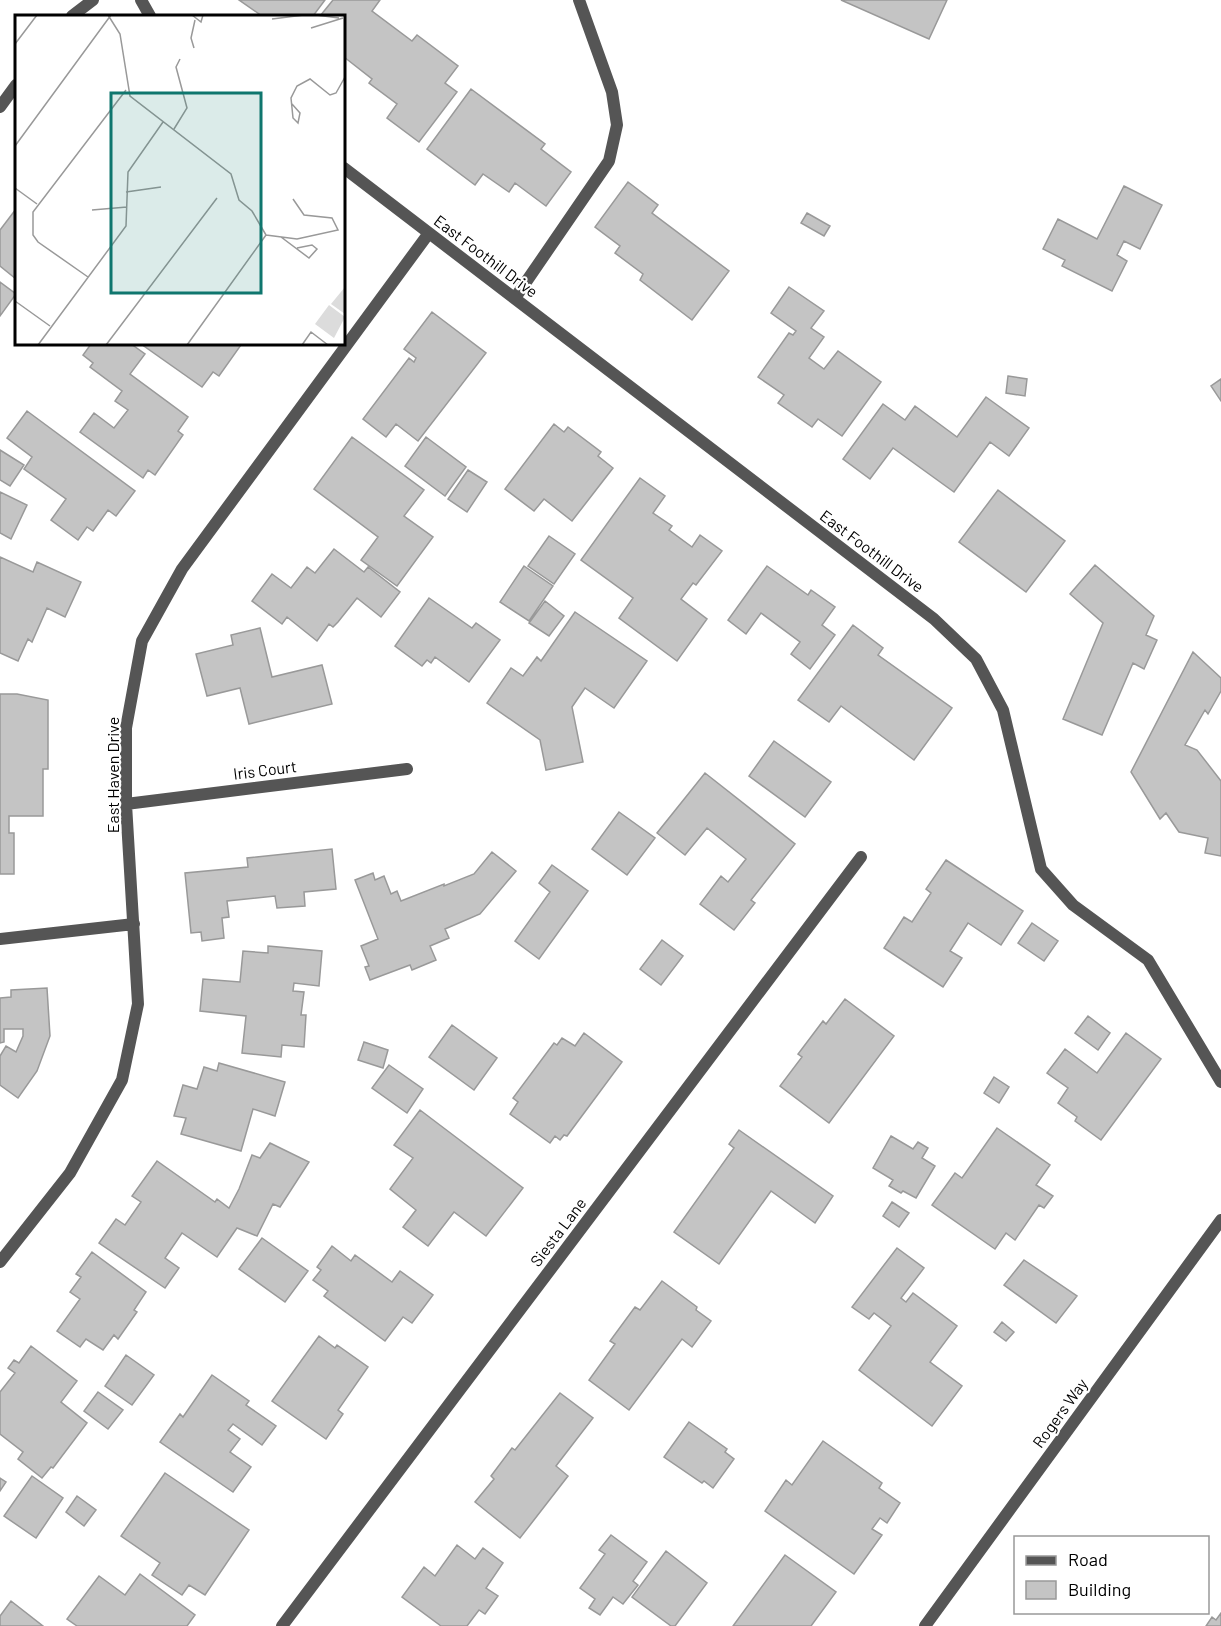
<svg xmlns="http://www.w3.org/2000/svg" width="1221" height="1626" font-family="Barlow,sans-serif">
<rect width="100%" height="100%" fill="#fff"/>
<path fill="#c4c4c4" stroke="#999" stroke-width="1.5" d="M239,0h86l-12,16h-51z
M333,0h47l-8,11 40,30 5,-6 41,31 -13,17 12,9 -38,50 -32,-24 10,-14 -28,-21 3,-4 -28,-22v-41h-24z
M841,0h106l-18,39z
M471,89l74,55 -4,5 30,23 -25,34 -31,-23 -6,9 -26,-18 -8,11 -48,-36z
M628,182l30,23 -6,8 77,58 -37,49 -52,-40 3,-6 -28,-21 5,-7 -25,-19z
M1124,186l38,19 -22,44 -16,-8 -7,14 10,6 -15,30 -50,-25 3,-6 -22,-11 15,-30 39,20z
M16,209v70l-16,-13v-36z
M807,213l23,13 -6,10 -23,-13z
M0,282l16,12 -16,22z
M789,287l35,24 -13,17 13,9 -15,21 15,11 14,-18 43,31 -39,54 -24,-17 -6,8 -34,-24 6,-8 -26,-18 31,-44 4,2 3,-4 -25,-18z
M432,312l54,41 -68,88 -22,-17 -10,13 -23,-18 46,-61 5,4 2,-4 -12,-9z
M91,344h40l14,10 -15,20 58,43 -10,14 5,4 -28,40 -7,-5 -5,8 -63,-46 14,-19 20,15 14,-18 -13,-9 7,-10 -32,-24 3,-4 -10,-8z
M141,344h97l3,1 -22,31 -6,-4 -11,15z
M1008,376l19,3 -2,17 -19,-3z
M1221,379v22l-10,-15z
M986,397l43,31 -20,28 -19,-14 -36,50 -61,-44 -23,31 -27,-20 40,-55 22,16 10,-14 42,31z
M27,411l108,80 -19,25 -8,-6 -15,21 -6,-4 -9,13 -27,-20 15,-21 -42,-30 8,-12 -25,-19z
M554,424l10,8 4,-5 33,25 -3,4 15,12 -41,53 -28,-22 -10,12 -29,-22z
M352,437l72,53 -20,26 29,21 -36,49 -36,-26 17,-23 -64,-48z
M426,437l40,30 -21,29 -40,-30z
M0,450l24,15 -14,21 -10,-6z
M468,470l19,12 -20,30 -19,-13z
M640,478l25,18 -12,17 19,13 -3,4 23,17 8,-12 22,16 -26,34 -3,-2 -12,16 26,20 -30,42 -58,-43 14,-20 -52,-38z
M998,490l67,51 -39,51 -67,-50z
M0,492l27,13 -16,34 -11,-6z
M549,536l26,18 -21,30 -26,-18z
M334,549l30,23 4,-5 32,25 -19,25 -24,-19 -19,24 -5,5 -4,-3 -12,17 -30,-24 -5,7 -30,-23 20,-27 19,14 16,-21 8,6z
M0,557l33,15 4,-10 44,20 -16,35 -18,-9 -15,34 -4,-3 -10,22 -18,-8z
M1095,565l59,51 -8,19 11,5 -13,29 -11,-6 -31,72 -39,-16 40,-96 -33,-29z
M524,566l29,20 -24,35 -29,-19z
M767,566l41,29 3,-5 24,17 -13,18 13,10 -25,34 -19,-15 9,-12 -39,-29 -15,21 -18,-14z
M429,598l43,30 4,-5 24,17 -31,42 -34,-25 -4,6 -4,-3 -5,6 -27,-20z
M545,601l19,15 -15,20 -20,-13z
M575,612l72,49 -33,47 -29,-20 -13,19 11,55 -37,8 -6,-30 -53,-37 24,-35 12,8 14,-19 4,4z
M853,625l30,23 -5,7 74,53 -38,52 -73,-54 -12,16 -31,-22z
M260,628l12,49 50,-12 10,39 -83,20 -9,-36 -33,8 -11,-42 37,-9 -2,-10z
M1193,652l28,26v13l-13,23 -3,-4 -20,35 12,5 24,31v75l-16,-3 3,-15 -29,-6 -13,-19 -6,6 -29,-47z
M0,694h17l31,6v69h-5v47h-34v17h5v41h-14z
M774,741l57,41 -26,35 -56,-41z
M705,773l90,71 -44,56 4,3 -21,27 -34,-26 21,-28 7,6 18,-23 -39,-31 -22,27 -28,-22z
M619,812l36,26 -28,37 -35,-26z
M332,849l4,40 -32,3 1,14 -28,2 -2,-12 -48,5 2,16 -7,1 2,20 -22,3 -1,-9 -10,1 -6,-60 63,-6 -1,-9z
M492,852l24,19 -36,43 -35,15 4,9 -19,8 6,14 -24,10 -2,-5 -40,15 -5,-13 4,-1 -8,-20 17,-7 -23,-59 18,-7 2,7 9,-4 7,18 6,-3 4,10 43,-17v2l30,-12z
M946,860l77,51 -22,34 -33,-22 -18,28 12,7 -19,29 -59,-39 20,-31 8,5 19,-29 -5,-4z
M552,865l36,26 -49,68 -24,-18 35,-49 -11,-9z
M1032,923l26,18 -14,20 -26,-18z
M662,940l21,16 -22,29 -21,-16z
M268,946l54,5 -3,35 -25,-3 -1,8 11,1 -3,23h5l-2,32 -22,-2 -1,12 -39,-4 4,-37 -46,-5 3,-32 37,3 3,-31 25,2z
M47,988l3,48 -13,35 -19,27 -18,-13v-29l6,-10 10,6 7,-16v-7h-19v13l-4,1v-45l11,-1v-7z
M845,999l49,37 -65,87 -49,-37 22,-29 -4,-3 25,-33 3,3z
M1088,1016l22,17 -12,17 -23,-17z
M452,1025l45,33 -23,32 -45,-33z
M584,1033l38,29 -55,74 -3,-1 -4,5 -5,-4 -5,7 -40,-29 8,-12 -5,-4 41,-55 3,2 5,-7 13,8z
M1126,1033l35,26 -60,81 -26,-19 2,-4 -19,-14 10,-15 -21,-15 18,-24 32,24z
M364,1042l24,8 -5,18 -25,-8z
M219,1063l66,19 -10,34 -22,-7 -12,42 -60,-17 5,-16 -12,-2 9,-31 14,4 7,-22 13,4z
M389,1065l34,24 -16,24 -35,-25z
M994,1077l15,10 -10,16 -15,-10z
M420,1110l103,78 -37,48 -32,-24 -26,34 -25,-19 13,-17 -26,-21 23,-31 -19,-13z
M997,1128l53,37 -14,20 17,11 -9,12 -5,-3 -24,35 -9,-7 -11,16 -63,-44 23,-32 7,5z
M739,1130l94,66 -18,27 -44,-32 -52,73 -45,-32 60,-84 -5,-4z
M891,1136l22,13 5,-7 10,6 -6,10 13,8 -19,32 -13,-7 -2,2 -12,-7 4,-6 -20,-12z
M270,1143l39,19 -29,45 -7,-3 -16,32 -20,-8 -20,29 -35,-24 -17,25 14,10 -14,20 -66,-45 17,-24 9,6 16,-23 -9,-6 25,-35 58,41 2,-3 12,9 10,-19 13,-34 8,3z
M892,1202l17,11 -10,14 -16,-11z
M262,1238l46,33 -23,31 -46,-33z
M332,1246l19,15 4,-6 37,27 8,-11 33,24 -21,28 -9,-6 -18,24 -61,-45 4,-5 -15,-11 8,-10 -4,-3z
M897,1248l27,20 -23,30 5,4 7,-9 44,33 -27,36 32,24 -30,40 -73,-56 32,-44 -17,-13 -5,6 -17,-12z
M92,1252l54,40 -12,18 3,2 -19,27 -4,-4 -11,15 -17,-11 -6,8 -23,-16 23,-32 -10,-7 11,-15 -5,-3z
M1024,1260l53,36 -21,27 -52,-38z
M662,1281l35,26 -1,3 15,11 -19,26 -10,-8 -53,71 -40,-30 26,-36 -5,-3 25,-34 5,3z
M1002,1322l12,10 -8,9 -12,-9z
M319,1336l16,12 2,-3 31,22 -30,43 5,4 -17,25 -54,-38z
M31,1346l46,35 -16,21 26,21 -34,45 -2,-1 -9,11 -24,-19 5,-7 -23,-18v-42l15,-19 -7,-5 6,-8 5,3z
M126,1355l28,20 -22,30 -27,-19z
M212,1375l37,26 -3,4 30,21 -14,19 -29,-21 -5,6 12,9 -10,13 21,15 -18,25 -73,-50 20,-28 3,3z
M98,1392l25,18 -15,19 -24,-18z
M560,1393l33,25 -37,48 12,10 -48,62 -45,-36 19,-23 -3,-3 21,-28 3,2z
M689,1422l38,27 -2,3 9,7 -21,29 -9,-7 -2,2 -38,-26z
M823,1441l59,42 -3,5 21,15 -13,20 -7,-5 -8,11 10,6 -28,39 -89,-63 21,-31 6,5z
M165,1473l84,57 -44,65 -16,-10 -7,10 -30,-20 8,-12 -39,-27z
M32,1476l31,22 -27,40 -32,-22z
M0,1478l6,4 -6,9z
M77,1496l19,14 -12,16 -18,-14z
M611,1535l36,27 -14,19 5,4 -15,19 -10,-7 -13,18 -11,-7 6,-9 -15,-11 25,-34 -6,-4z
M457,1545l18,14 8,-11 20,15 -17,25 12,8 -13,18 -6,-4 -12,16h-26l-39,-29 22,-30 11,9z
M666,1551l41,32 -32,43h-4l-39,-29z
M785,1555l51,37 -25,34h-78z
M140,1574l55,41 -8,11h-110l-10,-7 32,-43 26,19z
M11,1601l32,25h-43v-10z
M1221,1613v13h-15l6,-9 4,3z"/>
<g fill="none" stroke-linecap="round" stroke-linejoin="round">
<path stroke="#555" stroke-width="12" d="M515,298l94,-137 8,-36 -5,-33 -33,-92"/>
<path stroke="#555" stroke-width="12" d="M141,0l9,16
M72,16l21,-16
M0,107l16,-22
M344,168l590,451 42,40 27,51 38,159 32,36 75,55 73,122
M126,804l281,-35
M0,939l134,-15
M0,1262l70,-89 52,-93 16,-76 -12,-200v-76l16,-87 40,-72 247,-336
M282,1626l579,-769
M925,1626l296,-406"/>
</g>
<g text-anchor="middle" stroke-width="4.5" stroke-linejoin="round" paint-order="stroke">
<g font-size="16" fill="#000" stroke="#fff">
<text transform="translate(486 256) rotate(37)" y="6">East Foothill Drive</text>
<text transform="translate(872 551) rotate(37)" y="6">East Foothill Drive</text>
<text transform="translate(265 770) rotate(-7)" y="6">Iris Court</text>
<text transform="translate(113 775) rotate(-90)" y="6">East Haven Drive</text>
<text transform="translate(558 1232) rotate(-53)" y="6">Siesta Lane</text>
<text transform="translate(1060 1413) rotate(-54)" y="6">Rogers Way</text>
</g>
</g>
<g transform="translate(15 15)">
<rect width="330" height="330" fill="#fff"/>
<path d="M330,272v27l-14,-10zM314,290l16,12 -11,21 -19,-14z" fill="#dcdcdc"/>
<path fill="none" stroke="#999" stroke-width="1.5" d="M93,0l12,19 10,62 101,78 8,26 13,11 14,24M177,0l9,7 2,-7M301,0l23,3M257,4l32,-4M296,13l32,-10M0,29l22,-29M179,33l-3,-10 4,-18M277,89l8,9 -2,10 -5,-5 -2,-20 6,-12 13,-7 20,16 6,-2 9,-16M159,114l13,-21 -11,-41 4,-8M0,131l96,-131M0,173l22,16M111,177l35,-5M77,195l35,-3M251,220l31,4 41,-9 -6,-12 -28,-3 -11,-16M266,222l28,21 8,-9 -5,-4 -15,3M73,262l-50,-35 -5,-7v-23l93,-122M0,286l35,25M23,330l88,-119 2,-54 35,-50M91,330l111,-147M172,330l79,-110M287,330l9,-13 17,13"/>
<path fill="#0f766e" fill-opacity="0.15" stroke="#0f766e" stroke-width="3" d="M96,78h150v200h-150z"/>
<rect width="330" height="330" fill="none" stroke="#000" stroke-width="3"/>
</g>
<rect x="1014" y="1536" width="195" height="78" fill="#ffffff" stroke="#999999" stroke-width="1.5"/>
<rect x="1026" y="1556" width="30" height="9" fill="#555555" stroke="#999999" stroke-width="1.5"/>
<text x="1068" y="1566" font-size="18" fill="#000000">Road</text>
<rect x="1026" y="1581" width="30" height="18" fill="#c4c4c4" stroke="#999999" stroke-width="1.5"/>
<text x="1068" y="1596" font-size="18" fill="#000000">Building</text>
</svg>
